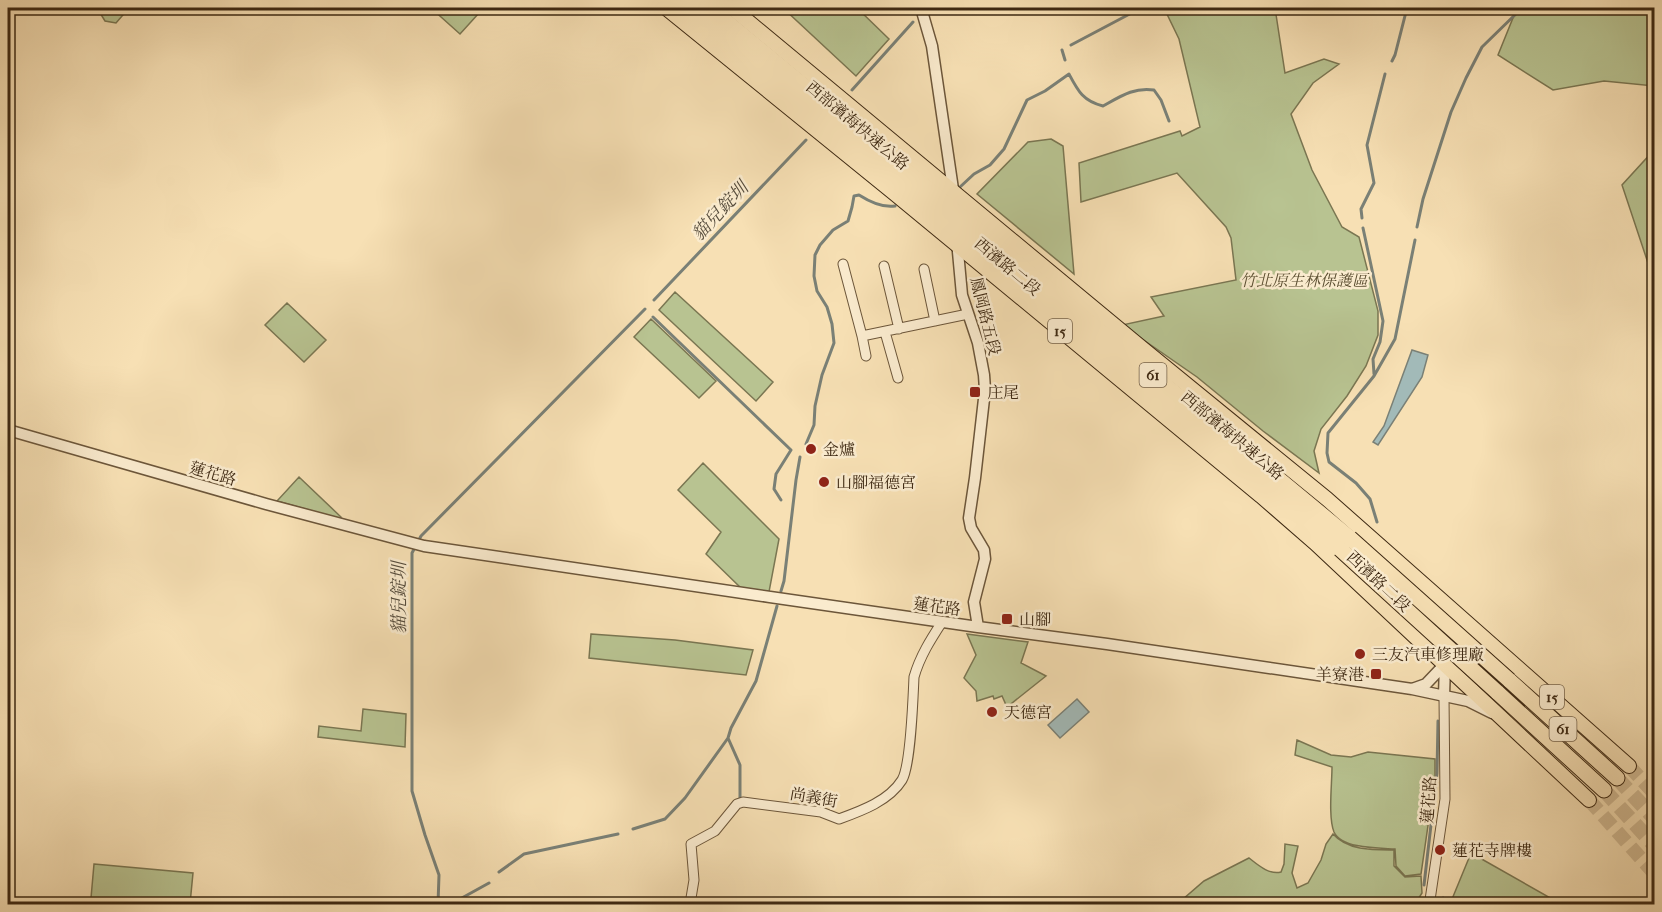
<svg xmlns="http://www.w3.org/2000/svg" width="1662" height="912" font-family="'IM FELL French Canon','Noto Serif TC',serif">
<rect width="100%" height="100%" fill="#f7e0b4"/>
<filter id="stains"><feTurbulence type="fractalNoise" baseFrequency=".00333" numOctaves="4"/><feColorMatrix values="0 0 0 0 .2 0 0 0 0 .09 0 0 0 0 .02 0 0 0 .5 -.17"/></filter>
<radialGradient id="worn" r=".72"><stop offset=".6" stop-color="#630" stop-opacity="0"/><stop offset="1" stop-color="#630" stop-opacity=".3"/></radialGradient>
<path fill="#b8c391" stroke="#7a7652" stroke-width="1.5" d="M97,8h32l-13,15 -11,-2z
M431,8h42l6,5 -19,21z
M783,8h74l32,31 -33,37z
M1164,8h111l10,65 39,-14 15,5 -26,19 -22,31 21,56 30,57 17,10 19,74v24l-12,31 -19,30 -26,33 -7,22 5,22 -56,-42 -66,-54 -75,-52 42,-9 -13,-19 85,-17 -5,-42 -5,-11 -49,-54 -96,29 -2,-39 101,-32 2,5 18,-9 -21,-88z
M1517,8h137v78l-50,-5 -51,9 -55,-35z
M1051,139l12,7 11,128 -97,-80 51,-52z
M1654,150v117l-5,-1 -27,-81z
M675,292l98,90 -17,19 -97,-91z
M287,303l39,37 -22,22 -39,-37z
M651,319l65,62 -17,17 -65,-61z
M703,463l76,76 -10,53 -28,-4 -35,-34 15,-22 -43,-42z
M299,477l42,40 -4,1 -60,-17z
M591,634l84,6 78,10 -7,25 -157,-17z
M967,634l61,8 -7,21 25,13 -39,31 -5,-11 -8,3 -1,-3 -16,5 -1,-10 -12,-13 12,-23z
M363,709l43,5 -1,33 -87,-10 1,-11 42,5z
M1297,740l34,15 20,2 17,-5 67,7v18l-14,97 -16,2 -9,-10 -1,-17c-15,-1 -53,0 -61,-17 -6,-15 -2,-48 -2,-65l-37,-12z
M1333,834c15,17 41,16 61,16v16l11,11 16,-1 1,17 -7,11h-262l30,-5 21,-18 45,-23c9,7 20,17 32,14l3,-8 1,-20 13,2 -6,27 5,15 11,-5 13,-23 5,-16z
M1471,853l90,51h-111z
M94,864l99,9 -3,31h-29l-70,-6z"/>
<path fill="#a2bab8" stroke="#7a8076" stroke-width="1.5" d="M1412,350l16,5 -6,22 -44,68 -5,-3 11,-16z
M1077,699l12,13 -29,26 -12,-13z"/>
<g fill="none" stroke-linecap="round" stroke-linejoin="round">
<path stroke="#7a8076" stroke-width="3" d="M1071,45l70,-37
M1062,50l3,10
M1392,61l3,-6 12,-47
M852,90l61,-68
M960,187l14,-13 16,-9 14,-16 23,-49 18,-9 24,-17c9,17 14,27 34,32 18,-10 31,-19 51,-16l7,10 8,21
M1362,218l-1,-9 13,-26 -7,-38 18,-71
M1417,227l6,-28 28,-87 15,-34 16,-31 40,-39
M1363,228l20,93 -3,21 -7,17 1,15
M654,300l152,-160
M653,317l138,133 -15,24 -2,15 7,11
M806,444l8,-19 1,-19 7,-31 12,-32 -2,-19 -5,-17 -10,-16 -3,-15 1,-21 5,-10 13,-15 15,-9 4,-14 2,-11 5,-1c11,7 23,13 36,11
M1377,522l-7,-23 -14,-16 -27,-21 -2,-9 1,-20 46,-57 21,-37 20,-99
M781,591l3,-10 12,-101 4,-23
M740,798v-33l-12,-27 3,-10 25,-47 21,-75
M633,829l32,-10 20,-21 43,-60
M499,872l25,-18 94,-20
M1424,885l13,-112 1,-52
M1443,898l1,6
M438,904l1,-29 -14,-40 -13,-44v-238l9,-17 224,-227
M456,904l4,-5 29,-16"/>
<path stroke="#d2bb94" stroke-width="14" stroke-dasharray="14 7" stroke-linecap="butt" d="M1629,766l25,27
M1589,800l65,73"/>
<path stroke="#d2bb94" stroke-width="15" stroke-dasharray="15 8" stroke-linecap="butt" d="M1617,778l37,40
M1604,790l50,55"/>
<g stroke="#6c563a" stroke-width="11">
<path id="minor" d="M843,264l19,72
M884,266l15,63
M924,269l11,52
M885,332l13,46
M866,356l-4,-20 106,-22
M690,904l4,-24 -3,-36 24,-13 22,-27 6,-2 78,10 18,7c22,-8 50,-18 63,-39 9,-15 11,-83 12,-103 6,-21 17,-38 28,-55
M1428,904l2,-4 15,-101 -1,-103"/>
</g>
<g stroke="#6c563a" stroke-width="13">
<path id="tertiary" d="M921,8l11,38 22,150
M957,241l5,54 16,48 6,32 1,15 -10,88 -6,40 2,10 13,22 1,9 -11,43 4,25
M8,430l258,74 158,42 346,51 208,30 129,17 305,45 56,12 24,12
M1412,689l14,-5 19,-20
M1444,696l1,-32 14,-16"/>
</g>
<g stroke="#3d2812" stroke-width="16">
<path id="primary" d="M666,8l228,185 367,303 54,47 274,257
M732,8l411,341 184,150 302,267"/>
</g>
<g stroke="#3d2812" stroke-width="17">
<path id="trunk" d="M687,8l541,446 112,95
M710,8l640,530
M1509,680l108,98
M1497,692l107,98"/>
</g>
<use href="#minor" stroke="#faebce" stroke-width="9"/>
<use href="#tertiary" stroke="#faebce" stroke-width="10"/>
<use href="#primary" stroke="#f7e0b4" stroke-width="14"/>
<use href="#trunk" stroke="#f7e0b4" stroke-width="15"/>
<g stroke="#3d2812" stroke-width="17" stroke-linecap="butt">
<path id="trunk-bridge" d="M1350,538l159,142
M1340,549l157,143"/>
</g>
<use href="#trunk-bridge" stroke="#f7e0b4" stroke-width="15"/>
</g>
<g fill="#8f2418" stroke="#faebce" stroke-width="2">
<rect x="969" y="386" width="12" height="12" rx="3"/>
<circle cx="811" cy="449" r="6"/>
<circle cx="824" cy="482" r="6"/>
<rect x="1001" y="613" width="12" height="12" rx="3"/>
<circle cx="1360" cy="654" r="6"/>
<rect x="1370" y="668" width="12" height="12" rx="3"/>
<circle cx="992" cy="712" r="6"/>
<circle cx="1440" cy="850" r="6"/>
</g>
<g text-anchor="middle" stroke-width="5" stroke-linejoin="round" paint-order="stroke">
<g fill="#faebce" stroke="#76624a" stroke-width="1.5">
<rect x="1048" y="319" width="24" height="24" rx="4.5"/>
<rect x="1139.5" y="363" width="27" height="24" rx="4.5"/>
<rect x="1540" y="685" width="24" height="24" rx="4.5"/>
<rect x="1549.5" y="717" width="27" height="24" rx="4.5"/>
</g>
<g font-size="15" font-weight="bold" fill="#3d2812">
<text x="1060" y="336">15</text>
<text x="1153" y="380">61</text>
<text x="1552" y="702">15</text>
<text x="1563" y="734">61</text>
</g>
<g font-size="16" fill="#3d2812" stroke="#faebce">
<text transform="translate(858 125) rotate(40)" y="6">西部濱海快速公路</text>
<text transform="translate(1008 266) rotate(40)" y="6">西濱路二段</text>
<text transform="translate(986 316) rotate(76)" y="6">鳳岡路五段</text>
<text transform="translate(1233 435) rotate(40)" y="6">西部濱海快速公路</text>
<text transform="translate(213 473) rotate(16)" y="6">蓮花路</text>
<text transform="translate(1379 581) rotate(43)" y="6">西濱路二段</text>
<text transform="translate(937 606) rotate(8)" y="6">蓮花路</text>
<text transform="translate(814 797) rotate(10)" y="6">尚義街</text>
<text transform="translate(1428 800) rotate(-86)" y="6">蓮花路</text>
</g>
<g font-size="16" font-style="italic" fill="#5c4f32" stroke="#faebce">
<text x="1304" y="286">竹北原生林保護區</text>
</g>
<g font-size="16" fill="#3d2812" stroke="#faebce" text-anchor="start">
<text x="987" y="398">庄尾</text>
<text x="823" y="455">金爐</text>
<text x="836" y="488">山腳福德宮</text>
<text x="1019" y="625">山腳</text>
<text x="1372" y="660">三友汽車修理廠</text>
<text x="1364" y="680" text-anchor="end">羊寮港</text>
<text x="1004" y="718">天德宮</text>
<text x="1452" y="856">蓮花寺牌樓</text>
</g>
<g font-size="18" font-style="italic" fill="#564c3c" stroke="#faebce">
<text transform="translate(720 211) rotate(-47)" y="6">貓兒錠圳</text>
<text transform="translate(399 598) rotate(-90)" y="6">貓兒錠圳</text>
</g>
</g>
<rect width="1662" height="912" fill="none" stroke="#f7e0b4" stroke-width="30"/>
<rect x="9" y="9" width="1644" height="894" fill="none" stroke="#3d2812" stroke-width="3"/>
<rect x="15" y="15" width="1632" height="882" fill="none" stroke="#3d2812" stroke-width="1.5"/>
<rect width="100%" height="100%" filter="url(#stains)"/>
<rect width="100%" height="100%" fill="url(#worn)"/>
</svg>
